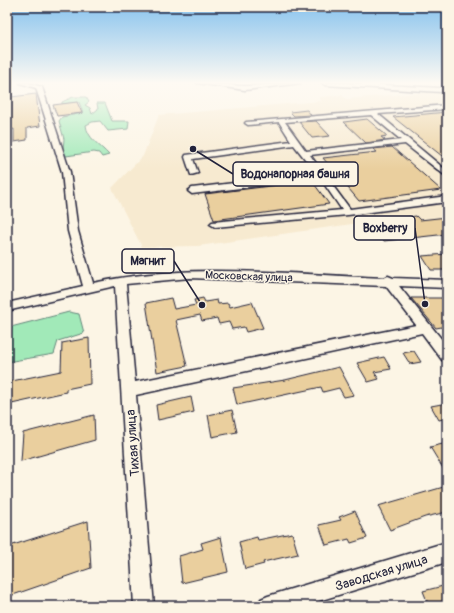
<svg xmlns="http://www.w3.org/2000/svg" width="454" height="613" font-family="Pangolin,sans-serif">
<rect width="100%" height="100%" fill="#fcf5e5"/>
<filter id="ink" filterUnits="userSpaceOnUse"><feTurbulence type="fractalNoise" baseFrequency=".025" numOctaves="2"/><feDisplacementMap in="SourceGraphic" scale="8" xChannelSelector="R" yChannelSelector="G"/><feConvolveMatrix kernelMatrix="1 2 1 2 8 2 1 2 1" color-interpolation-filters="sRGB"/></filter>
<g filter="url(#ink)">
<path fill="#f7ead0" d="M438,91l9,6v137l-27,3 -19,-20 -203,29 -56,1 -30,-59 31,-32 16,-41 162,-14 -2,-4 23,-2 4,4z"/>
<path fill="#a1e9b8" stroke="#62867a" d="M73,97h13l3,5 -4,3 5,3 2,6 6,-5 -1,-6h8l7,18h17l-1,8 -20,2 -8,-10 -8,1 -6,3c1,13 14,20 23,30l-7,2 -3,-4 -5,-1 -28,4 -3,-7 1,-10 -5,-18 3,-4 21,-4 -4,-11 -17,2v-2z
M69,312l10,2 5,19 -26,8 -4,13 -47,8v-34z"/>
<path fill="#eacf9e" stroke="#22223b" d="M36,94l4,32 -13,2v12l-13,2v-13l-4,1 1,-33z
M77,102l5,11 -25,3 -4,-11z
M307,110l4,5 -17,1 -4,-4z
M447,112v48l-54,-43z
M367,119l20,17 -6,1 4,3 -19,3 -22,-21z
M316,121l14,15 -18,2 -13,-16z
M392,147l49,43 -82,11 -36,-43 54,-6 -4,-3z
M312,181l17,23 -115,16 -9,-26z
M416,216l4,4 27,-3v17l-63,7 -15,-18z
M447,254v16h-16l-9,-14z
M171,298l3,11 22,-4 -2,-5 9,-2 2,4 12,-2 1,4 10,-1 2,4 22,-5 11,26 -17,4 -2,-5 -12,2 -3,-7 -10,2 -2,-6 -15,3 -2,-6 -24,5 11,46 -30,6 -11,-69z
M411,298h36v28l-11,2z
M89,338l1,46 -24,5v3l-59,13v-23l54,-11 1,-28z
M414,351l7,11 -11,2 -7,-11z
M384,357l7,12 -17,3 5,7 -11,3 -11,-19z
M339,367l15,28 -10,2 -5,-9 -16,4 -2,-5 -84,18 -4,-17 52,-8z
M191,397l3,15 -36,8 -2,-15z
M447,403v15l-8,2 -8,-14z
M232,410l5,22 -25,5 -4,-22z
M94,415l1,25 -74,21 2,-28z
M447,443v32l-17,-28z
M447,486v26l-22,5 -35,13 -12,-24z
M355,511l12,27 -16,5 -2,-4 -23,6 -7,-20 22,-5 -2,-3z
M88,521l3,47 -84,29 3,-51z
M292,533l6,21 -35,8 1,2 -19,5 -6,-27 18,-5 1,3z
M221,537l7,35 -46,11 -3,-27 24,-7 -2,-6z
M447,585v21h-18l-6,-15z"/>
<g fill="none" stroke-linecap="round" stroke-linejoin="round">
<g stroke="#22223b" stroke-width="3">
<path id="minor" d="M20,83h9l13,4 28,85 8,59 15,52c95,-21 194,-9 291,-5l4,-2 5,2 54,2v8l-48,-2 48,60v15l-5,-1 -20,-27 -286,62 18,211h-20l-19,-320 -108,25v-8l76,-17 -15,-55 -6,-59 -26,-84zM190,278l196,8 30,39 -281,57 -9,-98z
M197,83l48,3 56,-3 -56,7z
M322,83h27l93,5 3,2 -3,2 -117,-7z
M447,105v4l-69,5 69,57v6l-42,-33 -95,11 40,54 97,-13v6l-99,13 -133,12 -5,-3 2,-2 130,-12 -22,-32 -128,16 -4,-3 4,-3 124,-15 -22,-28 -101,14 5,14 -7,2 -6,-18 1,-2 105,-14 -12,-19 -31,3 -3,-2 1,-1zM371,115l30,25 -95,11 -21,-29z
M447,542v20l-145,44h-44l3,-7 7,-3z"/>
</g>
<use href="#minor" fill="#fcf5e5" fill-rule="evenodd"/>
</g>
</g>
<linearGradient id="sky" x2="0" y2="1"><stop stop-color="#86c2ee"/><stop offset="0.49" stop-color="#fefaf3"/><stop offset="1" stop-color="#fefaf3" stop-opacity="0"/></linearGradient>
<rect width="454" height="169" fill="url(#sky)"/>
<g text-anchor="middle" stroke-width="3" stroke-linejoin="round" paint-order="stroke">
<g font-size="11" fill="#22223b" stroke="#fcf5e5">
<text transform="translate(249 276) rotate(2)" y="4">Московская улица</text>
</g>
<g font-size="13" fill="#22223b" stroke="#fcf5e5">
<text transform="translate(132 443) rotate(-94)" y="5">Тихая улица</text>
<text transform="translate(381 572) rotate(-17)" y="5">Заводская улица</text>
</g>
</g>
<path fill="none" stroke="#22223b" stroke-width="1.5" d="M193 149L233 174M425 304L415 228M202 305L174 261"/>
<g fill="#22223b" stroke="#fcf5e5" stroke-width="1.5">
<circle cx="193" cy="149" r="4"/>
<circle cx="425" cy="304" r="4"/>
<circle cx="202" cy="305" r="4"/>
</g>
<g fill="#fcf5e5" stroke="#22223b" stroke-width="1.5">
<rect x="233" y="162" width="125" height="24" rx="4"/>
<rect x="354" y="216" width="61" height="24" rx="4"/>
<rect x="122" y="249" width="52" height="24" rx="4"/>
</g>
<g font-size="12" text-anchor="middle" font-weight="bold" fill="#22223b">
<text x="295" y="178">Водонапорная башня</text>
<text x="385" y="232">Boxberry</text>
<text x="148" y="265">Магнит</text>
</g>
<rect width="454" height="613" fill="none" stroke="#fcf5e5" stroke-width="24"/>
<rect x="12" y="12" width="430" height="589" fill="none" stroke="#22223b" stroke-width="1.5" filter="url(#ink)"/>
</svg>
